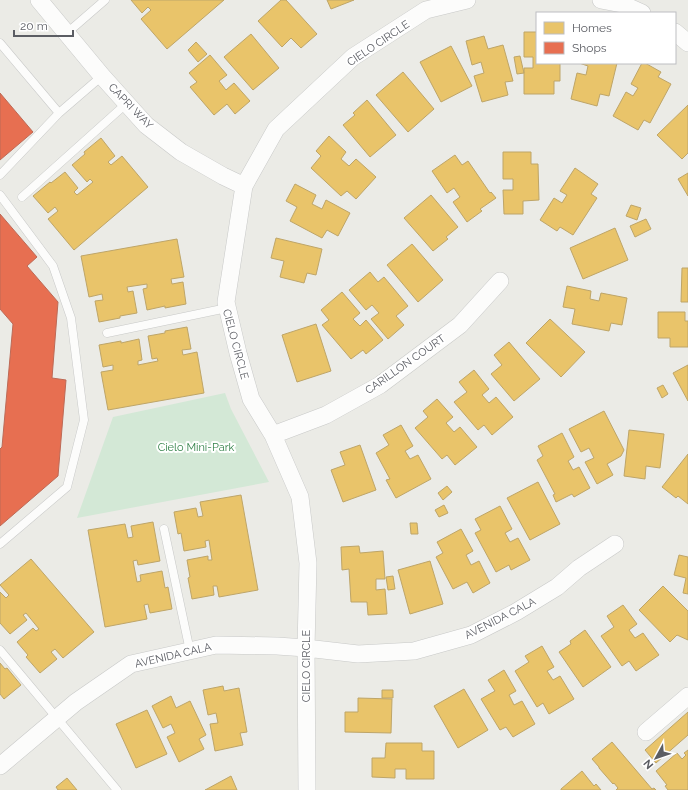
<svg xmlns="http://www.w3.org/2000/svg" width="688" height="790" font-family="Raleway,sans-serif">
<rect width="100%" height="100%" fill="#ebebe6"/>
<path fill="#d3e8d6" d="M225,393l6,16 38,73 -192,36 36,-101z"/>
<path fill="#e9c46a" stroke="#bea568" d="M131,0h93l-57,49 -26,-30 10,-9 -3,-3 -6,6z
M281,0h5l31,34 -16,14 -10,-10 -9,9 -24,-26z
M327,0h27l-23,9z
M524,32h13v31h23v18h-6v13h-30v-26h9v-11h-9z
M251,34l28,34 -26,22 -29,-33z
M484,36l4,13 15,-4 10,36 -8,1 3,13 -26,7 -8,-26 10,-3 -3,-11 -9,3 -6,-24z
M196,42l11,12 -9,8 -10,-12z
M451,46l21,40 -31,16 -21,-40z
M210,55l17,20 -8,6 7,9 8,-7 16,18 -15,13 -8,-10 -13,11 -24,-28 7,-5 -8,-9z
M520,56l4,17 -7,1 -3,-17z
M579,63h38l-8,33 -9,-2 -3,12 -26,-7 6,-26 9,2 2,-9z
M642,63h3l16,9 -3,5 13,7 -21,39 -6,-3 -6,10 -25,-14 13,-24 7,4 5,-8 -7,-4z
M403,72l31,37 -26,23 -32,-37z
M367,100l29,35 -26,22 -27,-32 12,-10 -2,-2z
M688,105v48l-6,6 -25,-24z
M329,136l17,16 -5,7 8,7 7,-7 20,18 -20,22 -9,-8 -6,5 -30,-28 10,-12 -5,-5z
M101,138l14,18 -7,6 3,3 11,-9 26,31 -74,63 -26,-31 10,-8 -3,-4 -7,6 -15,-17 17,-14 1,1 14,-11 13,16 -4,4 3,3 16,-13 -3,-3 -3,3 -15,-17 13,-11 -1,-2z
M503,152h28v12h7l1,36 -16,1v13h-19l-1,-24h10v-11h-10z
M455,155l7,10 6,-4 22,32 1,-1 5,6 -16,11 2,2 -15,11 -14,-20 7,-5 -6,-9 -7,5 -15,-22z
M575,168l23,16 -7,10 6,4 -24,37 -13,-8 -3,4 -17,-11 14,-22 8,5 5,-8 -7,-4z
M688,173v23l-10,-17z
M295,184l21,11 -4,9 10,5 4,-9 24,13 -12,23 -11,-6 -5,8 -32,-17 7,-14 -11,-6z
M431,195l27,32 -12,10 2,2 -15,12 -29,-33z
M631,205l10,3 -4,12 -11,-4z
M646,219l5,10 -16,8 -5,-11z
M615,228l13,32 -45,19 -13,-31z
M276,238l46,11 -6,26 -9,-2 -3,10 -24,-6 4,-16 -13,-3z
M177,239l7,38 -13,2 1,5 11,-2 3,22 -21,4v-2l-18,4 -4,-21 4,-1v-4l-20,3 1,5 5,-1 4,22 -17,3v2l-21,4 -4,-21 8,-1 -1,-6 -13,3 -8,-41z
M412,244l31,36 -25,22 -31,-37z
M682,268h6v34h-7z
M370,272l8,10 6,-5 24,29 -12,10 8,9 -16,14 -17,-20 8,-6 -7,-8 -6,5 -17,-20z
M567,286l24,5 -1,8 9,2 2,-8 26,5 -5,27 -11,-2 -2,8 -37,-7 3,-15 -12,-2z
M342,292l18,21 -7,6 7,7 6,-6 17,20 -17,14 -3,-4 -12,9 -29,-34 7,-5 -8,-10z
M658,312h27v9h3v26h-18v-9h-12z
M550,319l35,33 -24,25 -35,-34z
M316,324l15,47 -34,11 -15,-47z
M187,327l4,22 -9,1 1,5 14,-3 7,41 -96,17 -7,-38 12,-2v-5l-10,2 -4,-22 22,-4v2l18,-4 3,21 -4,1v4l20,-4 -1,-3 -5,1 -4,-23 17,-3v-2z
M509,342l31,37 -26,22 -23,-27 11,-9 -8,-10z
M688,365v36l-15,-28z
M474,370l15,19 -7,6 7,8 7,-6 17,20 -21,18 -8,-10 -6,5 -24,-28 13,-10 -8,-10z
M663,385l5,9 -6,4 -5,-10z
M437,399l16,18 -7,6 8,9 6,-5 17,20 -22,18 -8,-10 -5,4 -27,-31 13,-11 -5,-6z
M604,411l20,39 -3,6 -14,8 6,11 -16,9 -12,-22 9,-4 -5,-10 -8,4 -12,-23z
M401,425l12,21 -8,5 5,8 8,-4 13,24 -35,19 -10,-18 4,-1 -14,-26 13,-8 -6,-10z
M629,430l35,4 -4,34 -14,-2 -1,13 -21,-3z
M562,433l12,24 -6,4 5,9 6,-3 11,21 -16,9 -2,-3 -16,8 -3,-7 2,-1 -18,-34 6,-4 -5,-10z
M360,445l16,45 -33,12 -12,-32 14,-5 -5,-13z
M688,454v50l-10,-8 -2,2 -14,-11z
M538,482l22,42 -30,16 -23,-42z
M447,486l5,6 -9,8 -5,-7z
M241,495l17,95 -39,7 -2,-11h-4l1,9 -22,4 -4,-21 2,-1 -3,-17 21,-4v4h4l-3,-20 -4,1 1,6 -22,4 -3,-18 -3,1 -4,-22 22,-4 2,9 5,-1 -3,-14z
M444,505l4,8 -9,4 -4,-7z
M500,506l12,23 -7,4 5,9 8,-4 12,22 -19,10 -2,-5 -13,7 -21,-39 6,-3 -6,-11z
M153,522l7,39 -22,4 -1,-5 -4,1 4,21 4,-1 -1,-6 22,-4 3,17 3,-1 4,22 -22,4 -2,-9 -4,1 3,14 -42,8 -17,-97 37,-6 3,14 5,-1 -2,-11z
M410,523h7l1,11h-7z
M461,529l12,22 -7,4 5,10 8,-4 11,22 -17,10 -6,-11 -14,7 -17,-32 7,-4 -6,-11z
M359,546l1,7 23,-2 2,28h-9v11l9,-1 2,25 -19,1 -1,-13h-16l-2,-33 -7,1 -1,-23z
M679,555l9,2v37l-5,-1 3,-15 -12,-3z
M31,559l63,73 -31,26 -8,-9 -4,3 6,7 -17,14 -14,-16 2,-2 -11,-13 16,-14 3,3 3,-2 -13,-16 -3,2 4,5 -17,14 -10,-11v-31l6,6 3,-3 -9,-10z
M430,561l13,43 -33,10 -12,-44z
M393,576l2,13 -7,1 -2,-13z
M663,586l25,25v29l-11,-5 -7,7 -31,-32z
M623,605l14,19 -8,6 6,8 8,-5 16,22 -23,16 -7,-10 -7,5 -21,-30 13,-9 -7,-11z
M585,630l26,37 -28,20 -24,-35 12,-8 -1,-3z
M542,646l12,21 -7,4 6,9 7,-4 14,23 -25,15 -6,-11 -6,4 -22,-36 14,-9 -4,-6z
M0,663l5,6 2,-1 14,17 -17,14 -4,-5z
M504,670l12,21 -7,4 5,10 8,-4 13,23 -22,13 -7,-10 -6,3 -19,-31 14,-8 -7,-11z
M223,686l1,5 15,-3 8,44 -7,1 3,12 -28,6 -5,-27 8,-1 -2,-10 -8,2 -5,-25z
M464,689l24,41 -30,18 -24,-42z
M382,690h11v8h-11z
M171,696l5,12 14,-7 16,34 -7,4 5,10 -25,13 -12,-25 8,-4 -4,-9 -8,4 -11,-22z
M358,698l34,1 -1,34 -46,-1v-20h13z
M147,710l20,44 -31,14 -20,-44z
M688,712v23l-32,28 -11,-13z
M612,742l40,47 2,-1 2,2h-40l2,-2 -4,-5 -1,1 -14,-16v-1l-7,-8z
M386,743h36v8h12v28h-28v-10h-11v9l-23,-1v-19h13z
M688,750v40h-20l-3,-4 2,-1 -11,-14 21,-18 5,6 4,-4 -2,-2z
M582,771l12,15 2,-2 5,6h-40v-1z
M231,776l6,14h-32l2,-1z
M67,778l10,12h-19l-2,-3z"/>
<path fill="#e76f51" stroke="#bd6a56" d="M0,93l33,39 -33,28z
M0,214l37,43 -10,9 31,36 -6,76 14,2 -8,96 -58,50v-77l2,-2 11,-123 -13,-15z"/>
<g fill="none" stroke-linecap="round" stroke-linejoin="round">
<g stroke="#c8c9c8" stroke-width="9">
<path id="service" d="M67,33l38,-33
M0,43l59,70 43,-37
M0,175l59,-62
M0,195l53,71 18,52 13,102 -17,67 -67,57
M22,197l105,-94
M107,333l120,-25
M164,529l26,122
M0,650l117,140"/>
</g>
<g stroke="#c8c9c8" stroke-width="18">
<path id="minor" d="M39,0l63,76 44,49 35,27 42,24 21,10
M601,0l21,4 20,9
M675,32l13,11
M273,435l53,-20 54,-30 80,-60 40,-44
M646,732l42,-36
M0,766l76,-64 55,-38 85,-19 61,1 29,2 52,6 56,-3 57,-16 45,-23 41,-25 22,-19 36,-24
M307,790l-1,-142 2,-85 -8,-66 -27,-62 -22,-36 -13,-46 -12,-51 18,-116 32,-57 77,-72 73,-47 41,-10"/>
</g>
<use href="#service" stroke="#fcfcfb" stroke-width="8"/>
<use href="#minor" stroke="#fcfcfb" stroke-width="17"/>
</g>
<g text-anchor="middle" stroke-width="4" stroke-linejoin="round" paint-order="stroke">
<g font-size="11" fill="#5b5d63" stroke="#fff">
<text transform="translate(378 43) rotate(-34)" y="4">CIELO CIRCLE</text>
<text transform="translate(131 106) rotate(46)" y="4">CAPRI WAY</text>
<text transform="translate(236 344) rotate(75)" y="4">CIELO CIRCLE</text>
<text transform="translate(405 364) rotate(-35)" y="4">CARILLON COURT</text>
<text transform="translate(500 618) rotate(-27)" y="4">AVENIDA CALA</text>
<text transform="translate(173 655) rotate(-13)" y="4">AVENIDA CALA</text>
<text transform="translate(306 666) rotate(-90)" y="4">CIELO CIRCLE</text>
</g>
<g font-size="11" fill="#338249" stroke="#fff">
<text x="196" y="451">Cielo Mini-Park</text>
</g>
</g>
<rect x="536" y="12" width="140" height="52" fill="#ffffff" stroke="#bdbec1"/>
<rect x="544" y="22" width="20" height="12" fill="#e9c46a" stroke="#bdbec1"/>
<text x="572" y="32" font-size="12" fill="#5b5d63">Homes</text>
<rect x="544" y="42" width="20" height="12" fill="#e76f51" stroke="#bdbec1"/>
<text x="572" y="52" font-size="12" fill="#5b5d63">Shops</text>
<g transform="translate(656 758) rotate(230)" stroke="#ffffff" stroke-width="3" paint-order="stroke">
<path d="M0-3L7 15L0 10L-7 15Z" fill="#5b5d63"/>
<text y="-6" font-size="11" font-weight="bold" text-anchor="middle" fill="#5b5d63">N</text>
</g>
<path d="M14 30v6h59v-6" fill="none" stroke="#5b5d63" stroke-width="2"/>
<text x="20" y="30" font-size="12" fill="#5b5d63" stroke="#ffffff" stroke-width="3" paint-order="stroke">20 m</text>
</svg>
